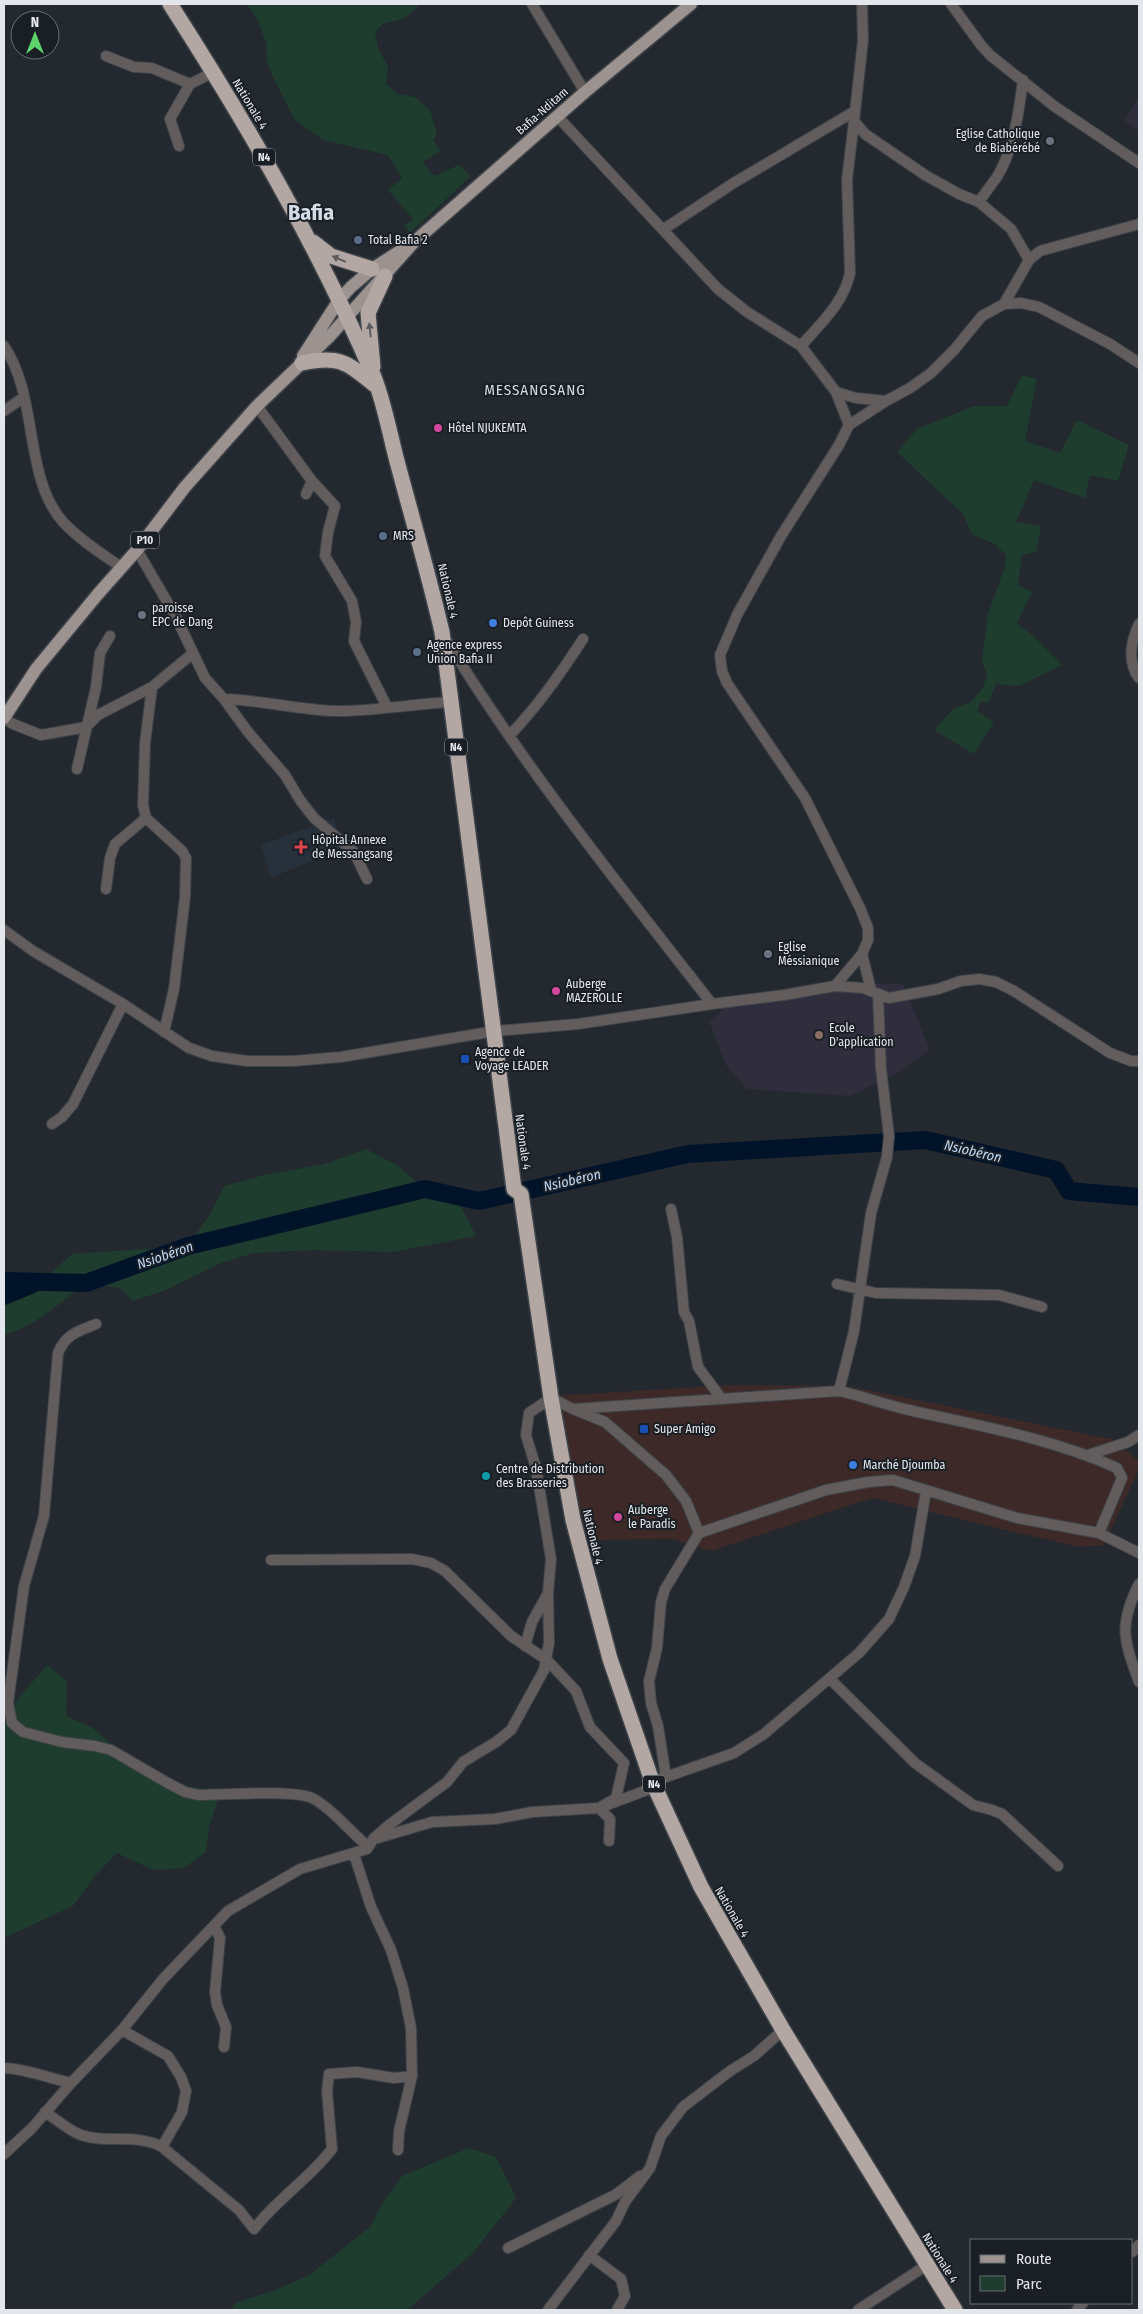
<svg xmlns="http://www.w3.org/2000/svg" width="1143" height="2314" font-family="'Fira Sans Condensed',sans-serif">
<rect width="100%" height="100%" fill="#23292f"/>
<path fill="#3d2a28" d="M730,1385l117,1 264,53 28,22v8l-35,76 -26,2 -206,-49 -161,53 -40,-12 -90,1 -27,-144z"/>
<path fill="#26313c" d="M334,818l8,30 -71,30 -10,-33z"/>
<path fill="#302d3d" d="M1139,86v45l-15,-11 14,-22z
M859,983l44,1 27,65 -30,23 -50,24 -103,-7 -21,-24 -17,-44 17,-14z"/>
<path fill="#1e3d2e" d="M247,4h170v4l-14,11 -21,5 -7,9 3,15 10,19 -2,17 11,10 18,3 15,13 7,24 -4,6 8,11 -18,11 11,14 25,-11 12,11 -61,57 -6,-7 9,-7 -25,-29 14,-12 -14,-23 -65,-15 -28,-20 -20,-39 -8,-19 -1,-20 -9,-23z
M1022,375l15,4 -12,62 35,12 17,-33 52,25 -11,36 -28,-6 -5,23 -51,-18 -18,42 25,4 -5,26 -14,3 -4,30 14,7 -15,31 16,13 29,29 -43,21 -23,-2 -8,19 -7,-2 -4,10 17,11 -20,32 -40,-24 19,-21 18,-7 13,-16 3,-12 -5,-14 6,-46 17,-48 1,-11 -11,-11 -24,-10 -7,-19 -67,-63 20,-23 57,-23h33z
M366,1149l31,16 28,24 25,-4 26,51 -83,16 -79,-2 -60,3 -33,10 -55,27 -33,11 -13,-13 -34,-5c-20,15 -58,49 -82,51v-53h38l30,-27 116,-8 22,-32 14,-28 40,-11 61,-11z
M47,1665l20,16 -1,35 27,12 44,40 57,20 27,2 -12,37 -3,25 -22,16 -31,2 -36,-17 -22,23 -22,30 -69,32v-223z
M469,2148l27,9 20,41 -43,55 -66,57h-177l6,-7 39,-13 33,-14 62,-49 15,-28 17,-23z"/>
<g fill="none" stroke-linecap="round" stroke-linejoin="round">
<path stroke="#011329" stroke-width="18" d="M4,1281l82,2 102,-37 237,-57 54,12 209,-47 237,-14 131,30 13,21 70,6
M4,1296l29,-12"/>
<g stroke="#3e4449" stroke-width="12">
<path id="minor" d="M532,4l53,88
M862,4l1,36 -9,81 11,13 60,41 34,19 20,8 32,27 18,31
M951,4l30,41 9,10 64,51 85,57
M106,56l28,11 18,1 38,16
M557,116l161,173 29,23 54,34 35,46 20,6 30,3 24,-13 21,-15 23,-23 28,-34 22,-12 17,-1 18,4 71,37 29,19
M179,146l-9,-27 20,-35 24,-12
M979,202c6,-9 12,-17 18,-25 17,-28 22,-66 26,-97
M664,229l68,-45 123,-73
M1004,304l25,-44 11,-9 18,-5 81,-22
M4,346c35,51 19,133 60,177 16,17 38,31 57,44
M801,346c19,-22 43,-43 49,-73l-3,-93 7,-59
M836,392l13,33
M257,406l55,75 -6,13
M4,411l20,-14
M312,481l23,25 -7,26 -3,24 27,45 4,21 -2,19 33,66
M137,550l39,67 29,61 19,21 24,33 37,43 15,25 14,18 40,34 13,27
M1139,624c-8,17 -12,38 0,54
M445,638c79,129 174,247 267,366l72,-9 51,-9 28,2 26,10 49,-9 23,-8 18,-2 17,3 18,9 96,62 21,8h8
M152,687l-7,56 -2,62 3,13 36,33 4,7 -1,39 -11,92 -10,43
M224,699c37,1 72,10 108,12 39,1 79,-7 119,-9
M4,718l9,6 28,11 45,-8 12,-12 54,-28 40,-33
M509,736c29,-30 51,-62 74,-97
M77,769l19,-82 4,-34 10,-17
M106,889l4,-31 5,-14 31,-26
M4,930l29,21 90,53 66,44 23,8 35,5h46l48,-4 154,-26 83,-7 134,-20
M862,954l9,36
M835,986l27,-32 6,-14v-12l-8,-20 -55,-110 -78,-115 -5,-12 -2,-16 17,-40 44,-79 58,-91 10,-20 37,-24
M52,1124l10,-7 11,-13 50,-100
M671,1209l6,28 7,75 5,9 9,46 23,31
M837,1284l39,9 123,2 43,12
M96,1324c-19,8 -30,10 -38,29l-14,163 -20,70 -16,117 4,20 11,9 39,10 33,4 16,4 55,32 19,10 14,3c24,0 98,-6 115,4 18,10 33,29 49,43l4,7
M839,1391l15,-60 17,-118 16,-56 2,-21 -8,-67 -3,-74
M1088,1455l40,-13 11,-7
M699,1533l-13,-32 -20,-26 -61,-53 -32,-13 266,-18c24,5 46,14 70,19 70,16 142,28 208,58l5,10 -23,55
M271,1560l141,-1 19,4 14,8 66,65 36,24 29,31 14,36 34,36 -8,35 -17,10 11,11 -1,22
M1139,1584c-21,41 -15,57 0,98
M525,1646l7,-24 15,-27
M830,1679l85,84 58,42 19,5 10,4 56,52
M666,1777l68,-24 30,-19 95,-81 30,-34 15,-32 11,-31 11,-65
M652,1781l14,-4 -8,-51 -7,-23 -2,-22 8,-33 4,-46 4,-13 34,-56 127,-43 42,-8 25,-2 124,38 82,15 40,20
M378,1838l54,-16 63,-3 37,-7 67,-4 56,-21
M214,1926l6,12 -5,54 2,13 9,22 -2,20
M122,2030l46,26 13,21 5,14 -4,21 -20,35
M4,2068c23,1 44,10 67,15
M45,2112c11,7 23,18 36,23 25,9 56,-2 81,12l77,63 15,19c23,-30 55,-50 78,-80l-5,-58 2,-17 28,-2 37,6 18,-2 -1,-48 -8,-40 -12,-38 -20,-43 -17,-53
M398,2150l1,-19 13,-55
M4,2154l28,-26 39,-45 51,-53 41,-51 65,-68 72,-42 67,-20 7,-11 15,-13 58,-43 16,-20 33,-20 15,-12 33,-60 5,-27 -1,-50 3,-34 -15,-91 -10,-33 3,-22 22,-15 22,11
M508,2248l107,-53 25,-19
M1132,2252l7,-7
M589,2255l32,24 4,17 -8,14
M548,2310l68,-89 9,-19 25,-34 11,-32 22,-29 47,-36 24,-15 29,-26
M858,2310l69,-45
M1077,2310l6,-7"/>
</g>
<g stroke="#3e4449" stroke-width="15">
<path id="major" d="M303,356l36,-56 12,-13 21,-18 42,-27 171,-150 106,-88
M4,718l32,-49 62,-75 39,-44 48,-63 72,-81 72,-69 85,-95"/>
</g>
<g stroke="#3e4449" stroke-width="18">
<path id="highway" d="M170,4c77,120 148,242 204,373 11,28 16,59 24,88 15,56 31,111 44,167l72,557 7,5 30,204 22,122 37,139 42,122 49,106 82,143 172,280
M313,242l18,14 41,13
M302,363c37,-8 44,-1 73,22
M373,367l-5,-54 17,-37"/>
</g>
<use href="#minor" stroke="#625d5c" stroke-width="10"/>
<use href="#major" stroke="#9c928f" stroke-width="12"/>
<use href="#highway" stroke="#b2a7a3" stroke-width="15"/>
</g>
<defs><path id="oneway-solid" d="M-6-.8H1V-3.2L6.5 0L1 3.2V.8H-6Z" transform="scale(1.25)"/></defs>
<g fill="#5e5c5e">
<use href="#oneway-solid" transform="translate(339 259) rotate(-157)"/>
<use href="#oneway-solid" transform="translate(370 330) rotate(-96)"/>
</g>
<g fill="#6b7280" stroke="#191f25" stroke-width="2">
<circle cx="1050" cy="141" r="5"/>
<circle cx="142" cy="615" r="5"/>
<circle cx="768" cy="954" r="5"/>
</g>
<g fill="#5c6f8a" stroke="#191f25" stroke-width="2">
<circle cx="358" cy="240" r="5"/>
<circle cx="383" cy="536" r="5"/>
<circle cx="417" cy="652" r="5"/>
</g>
<g fill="#d1479c" stroke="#191f25" stroke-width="2">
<circle cx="438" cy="428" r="5"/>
<circle cx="556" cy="991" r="5"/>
<circle cx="618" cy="1517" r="5"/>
</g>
<g fill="#3f7fe0" stroke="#191f25" stroke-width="2">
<circle cx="493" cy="623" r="5"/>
<circle cx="853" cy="1465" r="5"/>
</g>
<path fill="#e0444e" stroke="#191f25" stroke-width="2" d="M298.5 839.5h5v5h5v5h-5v5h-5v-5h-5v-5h5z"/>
<circle fill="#8d6e63" stroke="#191f25" stroke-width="2" cx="819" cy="1035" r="5"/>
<g fill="#1a4fb4" stroke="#191f25" stroke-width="2">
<rect x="460" y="1054" width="10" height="10" rx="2.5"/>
<rect x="639" y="1424" width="10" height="10" rx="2.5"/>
</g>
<circle fill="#0f9aa8" stroke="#191f25" stroke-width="2" cx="486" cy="1476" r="5"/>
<g text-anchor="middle" stroke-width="4" stroke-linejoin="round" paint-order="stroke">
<g fill="#191f25" stroke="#a6abb0" stroke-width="1">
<rect x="253" y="148.5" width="22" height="17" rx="4"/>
<rect x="131" y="531.5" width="28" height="17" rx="4"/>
<rect x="445" y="738.5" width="22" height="17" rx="4"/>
<rect x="643" y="1775.5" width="22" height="17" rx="4"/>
</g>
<g font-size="11" font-weight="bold" fill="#e3e7eb">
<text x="264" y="161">N4</text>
<text x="145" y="544">P10</text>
<text x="456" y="751">N4</text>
<text x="654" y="1788">N4</text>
</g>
<g font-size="12" fill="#e3e7eb" stroke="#191f25">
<text transform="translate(250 104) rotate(59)" y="4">Nationale 4</text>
<text transform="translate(542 111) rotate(-41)" y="4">Bafia-Nditam</text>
<text transform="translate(448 591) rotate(77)" y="4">Nationale 4</text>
<text transform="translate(523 1142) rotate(82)" y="4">Nationale 4</text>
<text transform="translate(593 1537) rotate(77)" y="4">Nationale 4</text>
<text transform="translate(732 1912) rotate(60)" y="4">Nationale 4</text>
<text transform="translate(940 2258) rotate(58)" y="4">Nationale 4</text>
</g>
<g font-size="12" fill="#e3e7eb" stroke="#191f25" text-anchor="start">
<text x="1040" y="138" text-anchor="end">Eglise Catholique<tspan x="1040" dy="14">de Biabérébé</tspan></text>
<text x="368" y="244">Total Bafia 2</text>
<text x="448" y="432">Hôtel NJUKEMTA</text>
<text x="393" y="540">MRS</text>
<text x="152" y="612">paroisse<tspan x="152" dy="14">EPC de Dang</tspan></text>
<text x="503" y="627">Depôt Guiness</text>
<text x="427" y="649">Agence express<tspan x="427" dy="14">Union Bafia II</tspan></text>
<text x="312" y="844">Hôpital Annexe<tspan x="312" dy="14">de Messangsang</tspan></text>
<text x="778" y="951">Eglise<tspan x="778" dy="14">Méssianique</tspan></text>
<text x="566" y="988">Auberge<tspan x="566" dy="14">MAZEROLLE</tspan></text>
<text x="829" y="1032">Ecole<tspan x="829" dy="14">D'application</tspan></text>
<text x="475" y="1056">Agence de<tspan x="475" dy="14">Voyage LEADER</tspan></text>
<text x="654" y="1433">Super Amigo</text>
<text x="863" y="1469">Marché Djoumba</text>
<text x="496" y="1473">Centre de Distribution<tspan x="496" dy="14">des Brasseries</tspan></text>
<text x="628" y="1514">Auberge<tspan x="628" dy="14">le Paradis</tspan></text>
</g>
<g font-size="14" font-style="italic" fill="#c1dbf8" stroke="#191f25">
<text transform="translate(973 1151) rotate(13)" y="5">Nsiobéron</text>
<text transform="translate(572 1180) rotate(-13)" y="5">Nsiobéron</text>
<text transform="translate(165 1255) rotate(-19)" y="5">Nsiobéron</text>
</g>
<g font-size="15" letter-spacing="1" fill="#d4dce5" stroke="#191f25">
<text x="535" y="395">MESSANGSANG</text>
</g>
<g font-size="22" font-weight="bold" fill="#d4dce5" stroke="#191f25">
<text x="311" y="220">Bafia</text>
</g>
</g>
<rect width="1143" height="2314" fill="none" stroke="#e3e7eb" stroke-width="10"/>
<rect x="970" y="2239" width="162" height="65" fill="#191f25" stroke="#6a6f74"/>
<rect x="980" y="2255" width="25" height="8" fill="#9c928f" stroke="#6a6f74"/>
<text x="1016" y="2264" font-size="15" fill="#e3e7eb">Route</text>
<rect x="980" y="2276" width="25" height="15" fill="#1e3d2e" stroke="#6a6f74"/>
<text x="1016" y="2289" font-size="15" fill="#e3e7eb">Parc</text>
<g transform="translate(35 35)"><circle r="24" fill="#191f25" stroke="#6a6f74"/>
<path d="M0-4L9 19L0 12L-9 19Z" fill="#5dd56c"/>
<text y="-8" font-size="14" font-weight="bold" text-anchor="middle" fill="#e3e7eb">N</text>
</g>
</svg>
